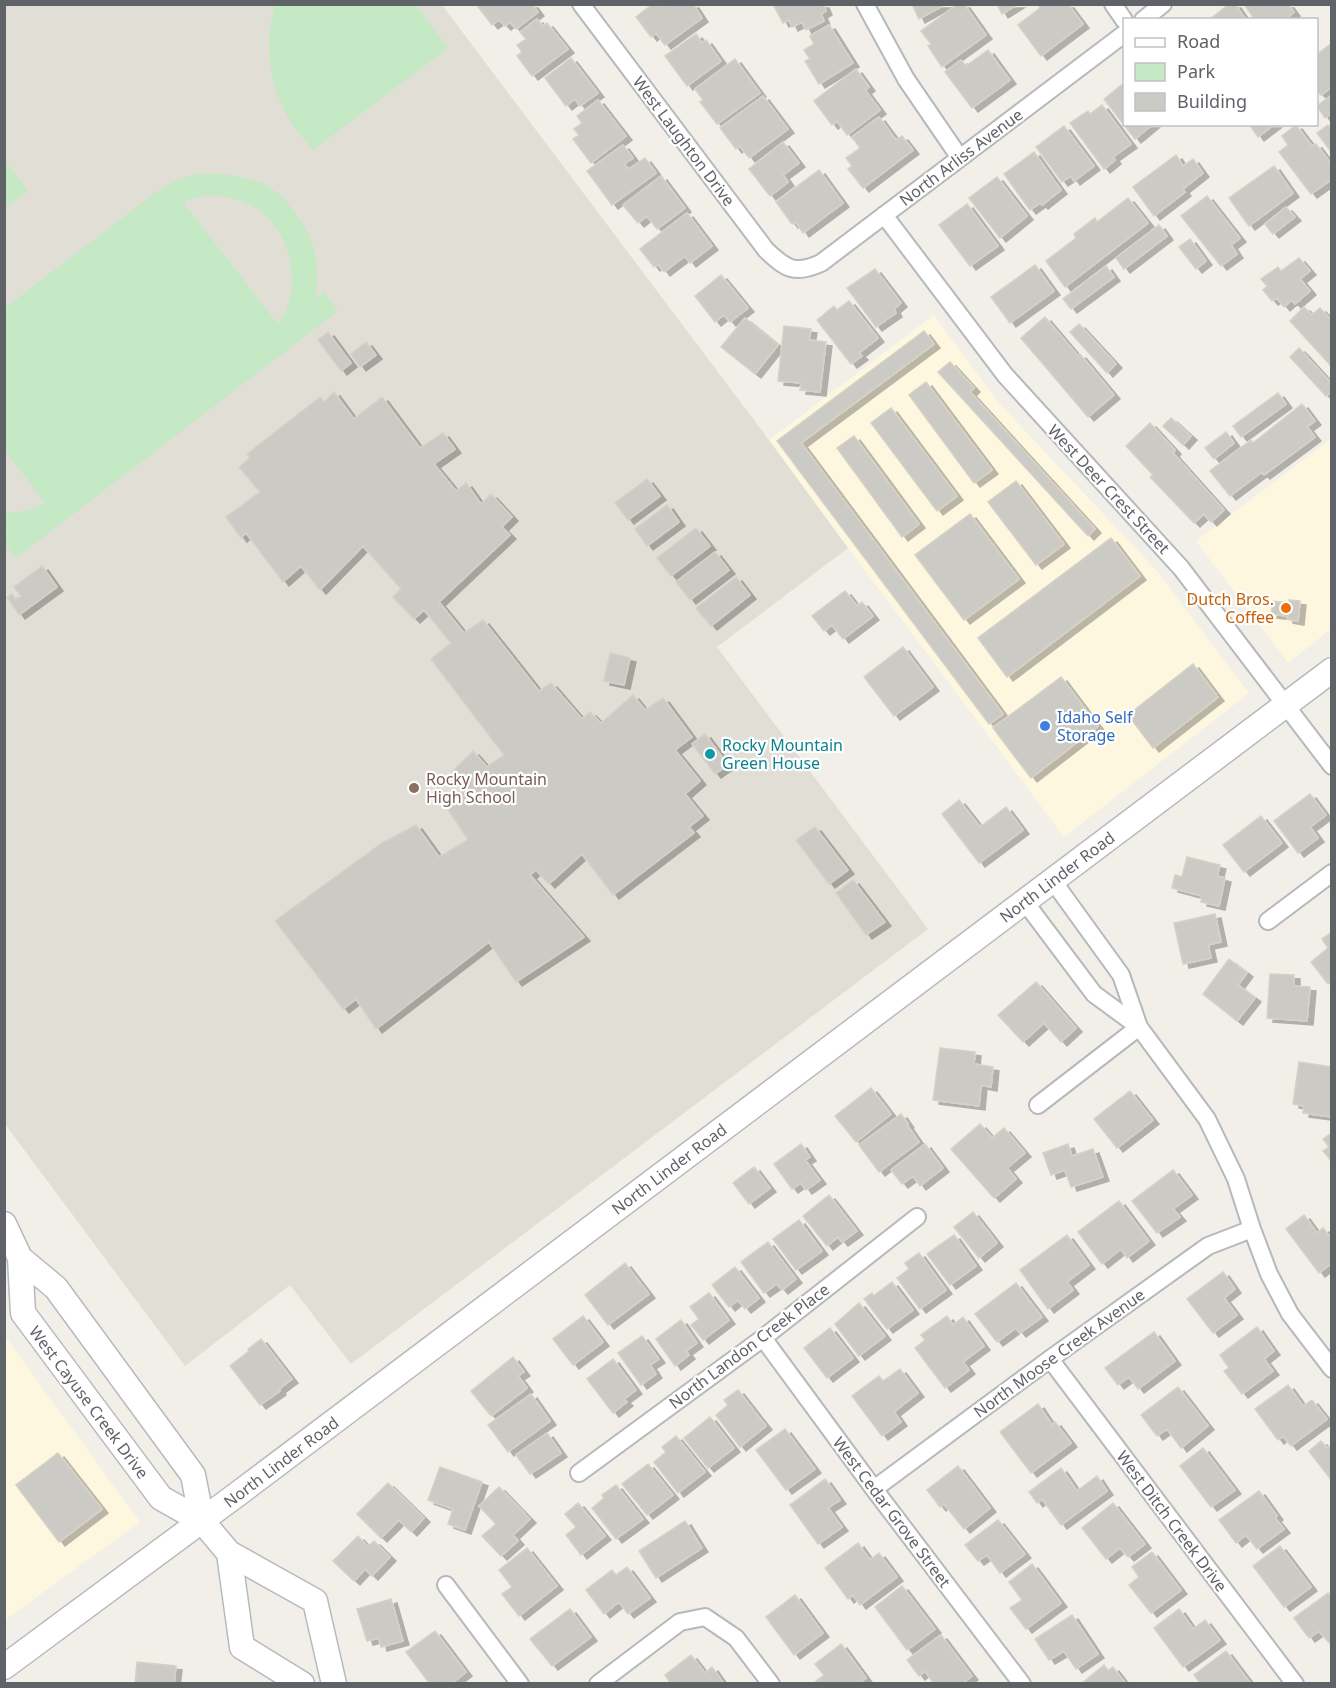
<svg xmlns="http://www.w3.org/2000/svg" width="1336" height="1688" font-family="'Noto Sans',sans-serif">
<defs>
<filter id="shadow"><feDropShadow dx="6" dy="4" stdDeviation="0" flood-color="#0004"/></filter>
</defs>
<rect width="100%" height="100%" fill="#f1efe8"/>
<path fill="#fef7e0" d="M934,315l64,87 158,168 93,123 -185,144 -216,-289 -79,-108z
M1331,439v190l-43,34 -92,-122z
M4,1335l136,187 -135,98h-1z"/>
<path fill="#e1ded6" d="M5,5h437l327,435 79,108 -131,99 211,282 -577,435 -61,-79 -105,81 -180,-242z"/>
<path fill="#c5e8c5" fill-rule="evenodd" d="M275,5h141l32,43 -135,102c-7,-9 -15,-17 -21,-26 -23,-36 -29,-78 -17,-119z
M5,160l23,31 -23,17z
M206,173c19,1 37,3 55,10 13,5 24,16 32,27 23,30 28,52 22,88l9,-6 14,19 -322,247 -11,-14v-7l5,-4 -5,-1v-19c15,-1 27,-3 40,-10l-40,-53v-142l147,-113c17,-12 34,-20 54,-22zM205,195c14,1 28,2 41,8 39,16 55,67 41,105 -2,6 -6,11 -9,16l-95,-122z"/>
<path fill="#cccac5" stroke="#d6d1c6" stroke-width="1.5" filter="url(#shadow)" d="M476,4h56l6,8 -22,17 -6,-7 -5,4 -6,-6 -7,5z
M653,4l5,2 35,-2 9,14 -37,27 -9,-12 -5,4 -15,-20z
M773,4h50l3,7 -5,3 3,7 -18,9 -4,-8 -10,5 -3,-7 -6,3z
M912,4h34l-27,15z
M958,4h6l22,31 -44,32 -14,-21 3,-2 -10,-13z
M997,4h21l-16,10z
M1038,4h30l15,20 -42,32 -23,-31 22,-17z
M1229,4h6l11,16h-37z
M1244,4h44l6,8 -10,8h-29z
M537,19l6,7 4,-3 21,26 -36,27 -15,-20 5,-4 -5,-7 9,-6 -6,-7z
M829,25l24,38 -34,21 -14,-23 5,-2 -6,-9 10,-6 -4,-8z
M696,34l6,9 4,-3 15,21 -34,25 -22,-30z
M1332,43v44l-11,8 -5,-5v-35z
M988,50l22,30 -38,28 -27,-36 16,-12 5,6z
M571,58l27,35 -18,13 -5,-7 -9,7 -21,-28z
M735,59l25,34 -43,31 -17,-22 3,-2 -8,-11z
M856,69l13,18 -4,3 15,20 -33,25 -10,-14 -5,4 -18,-24z
M1124,83v41h29l-18,15 -31,-40z
M1332,95v18l-7,5 -8,-12z
M763,96l25,33 -39,29 -9,-12 -4,3 -16,-21z
M598,100l28,36 -35,27 -18,-24 6,-4 -5,-6 8,-6 -5,-7z
M1102,105l29,39 -18,13 2,3 -11,9 -34,-46 18,-12 2,3z
M879,117l17,23 6,-4 11,14 -50,38 -15,-19 4,-3 -6,-8 14,-10 -8,-11z
M1249,124h26l-17,13z
M1296,125l16,21 4,-2 16,21v14l-21,15 -32,-42 9,-7 -6,-9z
M1328,125l4,5v23l-15,-20z
M1064,126l30,40 -20,15 -3,-5 -9,6 -26,-35z
M783,142l16,21 -16,12 5,7 -18,14 -21,-27z
M623,145l10,13 -9,6 5,5 16,-11 11,15 -44,32 -25,-34z
M1034,152l27,38 -19,15 -2,-2 -10,7 -26,-36z
M1176,155l7,11 10,-7 10,14 -20,16 2,3 -31,24 -21,-29z
M1274,166l19,27 -44,33 -20,-28z
M819,170l24,33 -40,30 -7,-11 -4,2 -16,-22z
M661,176l24,32 -28,21 -10,-13 -9,7 -15,-18z
M997,177l30,39 -27,22 -31,-40z
M1207,196l33,42 -9,7 6,9 -16,12 -40,-50z
M1128,198l20,25 -83,64 -19,-26 30,-23 -2,-4 21,-16 2,4z
M967,204l31,42 -28,20 -31,-41z
M1286,207l9,10 -22,17 -8,-10z
M687,213l25,33 -22,17 -5,-7 -21,16 -6,-8 -4,3 -14,-18z
M1159,225l8,11 -43,33 -8,-11z
M1190,239l16,22 -10,8 -17,-22z
M1299,258l11,13 -10,8 10,12 -15,13 -3,-4 -8,7 -7,-9 -5,3 -9,-11 4,-4 -6,-7 17,-12 3,4z
M1035,265l19,26 -44,32 -19,-26z
M1106,266l8,11 -43,32 -8,-10z
M875,269l26,34 -7,6 2,4 -20,14 -29,-39z
M721,275l27,33 -18,14 -6,-7 -9,7 -20,-26z
M849,301l29,37 -19,15 3,3 -11,8 -34,-44 17,-14 3,4z
M1304,307l8,8 8,-7 12,13v46l-42,-46z
M1045,317l33,39 2,-2 34,41 -26,22 -67,-79z
M745,318l33,27 -23,29 -34,-27z
M1079,324l37,40 -9,9 -37,-41z
M784,326l27,3 -2,11 17,2 -6,50 -20,-2 1,-7 -23,-2z
M924,331l10,13 -133,99 202,271 -14,10 -212,-283z
M328,332l23,31 -10,8 -23,-31z
M366,342l10,13 -16,12 -9,-13z
M1299,348l33,36v7l-6,5 -36,-39z
M950,362l24,26 -4,4 125,137 -7,7 -150,-164z
M926,382l66,88 -18,13 -65,-88z
M334,392l20,27 28,-22 38,51 23,-15 12,16 -21,15 22,27 10,-8 15,21 10,-10 21,23 -10,10 8,8 -71,67 25,31 19,-13 56,71 12,-8 31,36 8,-7 11,11 32,-28 12,15 18,-12 29,39 -17,13 25,31 -15,13 18,22 -14,11 5,6 -81,62 -31,-41 -33,30 -13,-14 -6,5 54,62 -68,45 -27,-40 -113,87 -20,-30 -13,10 -68,-88 107,-78 34,-18 23,32 29,-17 -23,-35 22,-16 -15,-17 21,-21 14,16 17,-12 -73,-96 20,-16 -27,-33 -10,9 -21,-22 8,-8 -38,-43 -43,44 -19,-24 -18,16 -37,-49 -5,5 -15,-21 34,-25 -21,-25 11,-9 -3,-4 73,-57 4,5z
M1278,393l8,11 -45,33 -8,-11z
M1302,404l13,17 -8,6 8,10 -51,38 -2,-3 -32,24 -20,-25 41,-31 2,3z
M891,408l66,88 -20,15 -66,-88z
M1171,418l20,18 -8,9 -20,-19z
M1150,423l25,27 -2,3 51,57 -13,12 -7,-8 -10,9 -44,-46 3,-2 -27,-29z
M1226,432l8,11 -20,16 -9,-11z
M854,436l65,88 -17,13 -65,-89z
M647,479l13,17 -32,24 -13,-17z
M1016,481l48,63 -28,21 -48,-63z
M667,505l12,17 -32,24 -12,-17z
M970,514l49,65 -55,41 -49,-65z
M696,528l14,18 -39,30 -14,-18z
M1111,538l29,38 -133,101 -29,-39z
M715,552l14,18 -39,30 -14,-18z
M42,566l15,21 -38,28 -12,-18 5,-3 4,6 5,-4 -7,-9z
M736,577l14,18 -39,31 -15,-18z
M845,591l12,15 5,-4 11,14 -30,23 -11,-14 -8,6 -12,-15z
M1289,600l11,1 -2,20 -11,-2v-3l-16,-2 2,-13 16,2z
M903,647l30,40 -39,29 -30,-39z
M610,653l20,5 -6,27 -20,-4z
M1193,664l25,33 -65,51 -25,-33z
M1061,677l37,49 -67,52 -38,-50z
M705,734l23,31 -13,9 -23,-30z
M1310,794l16,21 -16,12 8,11 -20,15 -24,-32z
M959,800l21,27 26,-20 17,23 -44,33 -37,-49z
M1261,816l21,27 -38,29 -21,-27z
M815,827l33,43 -19,14 -33,-44z
M1187,857l33,8 -3,11 8,2 -6,28 -18,-4 1,-6 -30,-8 3,-13 7,2z
M853,880l32,42 -19,13 -30,-42z
M1215,914l6,28 -13,3 3,13 -28,6 -9,-41z
M1332,932v49l-4,3 -17,-22 17,-14 -6,-9z
M1229,959l18,14 -9,12 17,13 -18,23 -34,-27z
M1270,974l24,1v11l16,1 -3,34 -40,-3z
M1036,982l40,46 -15,14 -17,-19 -21,19 -25,-27z
M940,1048l35,4 -1,12 19,3 -2,20 -10,-2 -2,21 -46,-6z
M1299,1062l33,5v50l-29,-4 1,-7 -11,-2z
M871,1088l20,26 -35,28 -21,-26z
M1130,1091l23,29 -36,28 -23,-29z
M901,1114l7,10 -1,1 12,17 -40,30 -20,-27z
M980,1124l12,14 12,-10 21,25 -18,15 9,11 -22,19 -43,-49z
M1332,1133v29l-9,-11 6,-4 -6,-8z
M801,1144l9,13 -5,3 15,20 -14,10 -5,-7 -9,6 -18,-25z
M925,1144l18,24 -23,18 -7,-10 -11,8 -11,-14z
M1068,1144l4,12 21,-7 10,28 -32,10 -6,-17 -14,5 -8,-22z
M754,1167l16,21 -21,16 -16,-21z
M1173,1170l19,25 -19,14 7,8 -23,16 -25,-32z
M829,1195l28,36 -15,11 -4,-5 -11,9 -24,-30z
M1119,1201l30,40 -22,17 -6,-9 -19,15 -24,-32z
M973,1212l24,31 -18,15 -25,-31z
M1304,1215l13,18 6,-5 9,11v24l-13,10 -33,-44z
M799,1220l23,31 -26,19 -23,-31z
M954,1235l22,31 -26,19 -23,-31z
M1067,1235l22,30 -22,17 6,8 -25,19 -28,-39z
M768,1242l28,37 -14,11 -5,-6 -13,9 -23,-31z
M919,1253l27,37 -26,19 -23,-31 12,-9 -4,-6z
M625,1263l24,31 -41,31 -23,-30z
M735,1267l24,31 -14,11 -7,-9 -9,7 -17,-22z
M1223,1272l12,17 -11,9 13,17 -24,18 -26,-34z
M892,1282l21,28 -26,19 -23,-30 8,-6 1,3z
M1016,1283l26,34 -22,16 -4,-5 -19,14 -22,-28z
M709,1293l20,27 -26,20 -12,-15 8,-6 -9,-12z
M859,1303l26,33 -26,20 -24,-32z
M583,1316l20,26 -30,23 -20,-26z
M947,1316l6,9 10,-8 21,29 -21,16 6,8 -24,18 -30,-40 10,-8 -4,-5z
M681,1320l16,23 -11,8 3,4 -14,11 -19,-27z
M1257,1327l17,24 -10,8 9,12 -31,23 -18,-23 5,-3 -9,-13z
M830,1328l23,30 -26,20 -23,-30z
M1154,1332l21,29 -37,28 -9,-12 -11,8 -13,-17z
M642,1336l17,23 -9,6 6,9 -15,11 -23,-32z
M261,1339l31,40 -13,10 1,2 -20,14 -30,-39 19,-15 -1,-2z
M513,1357l11,15 -6,4 9,12 -36,28 -20,-25z
M613,1359l23,31 -12,9 3,3 -14,11 -26,-34z
M900,1369l18,24 -24,19 7,10 -19,14 -30,-40 27,-20 4,5z
M1288,1385l15,21 9,-6 15,19 -36,27 -8,-10 -5,4 -23,-31z
M1178,1387l30,39 -27,22 -14,-19 -10,7 -16,-21z
M738,1390l28,36 -26,21 -24,-32 12,-10 -4,-5z
M531,1394l19,27 -42,31 -20,-27z
M1038,1404l14,21 3,-3 16,21 -40,30 -31,-41z
M710,1417l24,31 -26,20 -24,-30z
M785,1429l30,40 -29,21 -30,-40z
M547,1433l14,20 -31,21 -14,-19z
M676,1436l29,36 -27,21 -24,-31 12,-10 -4,-5z
M1321,1441l6,7 5,-3v36l-23,-30z
M1203,1448l32,42 -24,17 -31,-41z
M58,1453l44,56 -43,33 -43,-57z
M648,1464l25,31 -26,20 -25,-31z
M958,1466l32,42 -26,21 -20,-25 -4,3 -13,-17z
M440,1467l42,15 -17,48 -17,-6 5,-15 -25,-9z
M1061,1468l16,23 20,-15 10,15 -46,34 -19,-26 -5,4 -8,-11z
M825,1479l15,21 -12,8 14,19 -24,17 -28,-39z
M388,1483l36,35 -13,14 -12,-12 -18,18 -24,-24z
M616,1485l27,34 -27,20 -24,-31 12,-10 -2,-3z
M499,1487l31,32 -17,16 5,6 -17,15 -19,-20 14,-12 -17,-18z
M1259,1491l18,25 -2,2 9,11 -27,20 -11,-14 -10,8 -17,-23z
M578,1503l27,33 -24,19 -15,-20 10,-8 -11,-13z
M1113,1503l32,41 -17,13 -8,-9 -14,11 -24,-31z
M998,1520l27,34 -25,19 -13,-18 -9,6 -13,-16z
M685,1521l17,27 -46,30 -17,-27z
M358,1536l10,11 6,-6 16,16 -18,19 -7,-7 -11,12 -21,-20z
M858,1543l12,17 9,-7 18,24 -37,28 -7,-10 -5,4 -23,-31z
M1280,1546l31,41 -27,20 -31,-41z
M527,1548l30,38 -38,30 -17,-22 10,-7 -13,-17z
M1152,1552l29,38 -30,23 -22,-28 10,-8 -7,-10z
M1032,1564l29,39 -35,26 -16,-21 12,-8 -13,-18z
M627,1567l23,31 -22,16 -9,-12 -15,12 -18,-24 26,-20 4,5z
M902,1586l33,43 -28,21 -32,-43z
M1328,1593l4,5v48l-13,-15 -10,7 -15,-20z
M795,1595l28,38 -29,22 -28,-38z
M391,1599l12,42 -22,6 -2,-9 -12,3 -10,-32z
M570,1609l21,28 -39,29 -22,-27z
M1179,1609l14,20 12,-9 15,20 -37,27 -29,-39z
M1072,1615l26,39 -22,15 -12,-18 -15,9 -14,-21z
M435,1631l31,41 -15,12h-21l-24,-32z
M941,1635l31,41 -11,8h-27l-9,-13 -6,5 -12,-16z
M841,1644l25,34 -8,6h-42l-1,-2 9,-7 -9,-11z
M1226,1651l25,33h-50l-7,-9z
M691,1655l14,18 7,-6 12,17h-53l-6,-9z
M137,1662l39,4 -2,18h-39z
M1104,1665l4,6 5,-4 13,17h-45z"/>
<g fill="none" stroke-linecap="round" stroke-linejoin="round">
<g stroke="#b5b8bc" stroke-width="20">
<path id="street" d="M581,4l185,246c20,19 29,25 55,13l303,-229
M865,4l41,75 54,79
M1113,4l11,16
M1143,20l20,-16
M884,215l121,160 176,193 151,198
M1053,881l68,94 18,52
M1025,902l69,92 45,33 68,92 29,60 16,50 17,45 21,40 42,55
M1268,921l64,-48
M1038,1105l101,-78
M763,1338l111,151 148,195
M1050,1359l245,325
M579,1473l184,-135 154,-121
M874,1489l176,-130 158,-113 44,-17
M446,1585l74,99
M598,1684l82,-62 25,-5 31,21 35,46"/>
</g>
<g stroke="#b6babf" stroke-width="27">
<path id="secondary" d="M4,1224l16,34 3,55 138,185 41,23 27,32 86,48 19,83
M20,1258l36,30 137,187 9,46
M229,1553l13,94 60,37
M4,1667l235,-174 1093,-823"/>
</g>
<use href="#street" stroke="#fff" stroke-width="16"/>
<use href="#secondary" stroke="#fff" stroke-width="24"/>
</g>
<circle fill="#e8710a" stroke="#fff" stroke-width="2" cx="1286" cy="608" r="6"/>
<circle fill="#3f7fe0" stroke="#fff" stroke-width="2" cx="1045" cy="726" r="6"/>
<circle fill="#0f9aa8" stroke="#fff" stroke-width="2" cx="710" cy="754" r="6"/>
<circle fill="#8d6e63" stroke="#fff" stroke-width="2" cx="414" cy="788" r="6"/>
<g text-anchor="middle" stroke-width="4.5" stroke-linejoin="round" paint-order="stroke">
<g font-size="16" fill="#5f6368" stroke="#fff">
<text transform="translate(684 141) rotate(53)" y="6">West Laughton Drive</text>
<text transform="translate(961 157) rotate(-37)" y="6">North Arliss Avenue</text>
<text transform="translate(1109 489) rotate(47)" y="6">West Deer Crest Street</text>
<text transform="translate(1057 877) rotate(-37)" y="6">North Linder Road</text>
<text transform="translate(669 1169) rotate(-37)" y="6">North Linder Road</text>
<text transform="translate(749 1346) rotate(-37)" y="6">North Landon Creek Place</text>
<text transform="translate(1059 1353) rotate(-36)" y="6">North Moose Creek Avenue</text>
<text transform="translate(89 1402) rotate(53)" y="6">West Cayuse Creek Drive</text>
<text transform="translate(281 1462) rotate(-37)" y="6">North Linder Road</text>
<text transform="translate(892 1512) rotate(53)" y="6">West Cedar Grove Street</text>
<text transform="translate(1172 1521) rotate(53)" y="6">West Ditch Creek Drive</text>
</g>
<g font-size="16" fill="#c56008" stroke="#fff" text-anchor="end">
<text x="1274" y="605">Dutch Bros.<tspan x="1274" dy="18">Coffee</tspan></text>
</g>
<g font-size="16" fill="#366cbe" stroke="#fff" text-anchor="start">
<text x="1057" y="723">Idaho Self<tspan x="1057" dy="18">Storage</tspan></text>
</g>
<g font-size="16" fill="#0d838f" stroke="#fff" text-anchor="start">
<text x="722" y="751">Rocky Mountain<tspan x="722" dy="18">Green House</tspan></text>
</g>
<g font-size="16" fill="#785e54" stroke="#fff" text-anchor="start">
<text x="426" y="785">Rocky Mountain<tspan x="426" dy="18">High School</tspan></text>
</g>
</g>
<rect width="1336" height="1688" fill="none" stroke="#5f6368" stroke-width="12"/>
<rect x="1123" y="18" width="195" height="108" fill="#ffffff" stroke="#bfc1c3" stroke-width="1.5"/>
<rect x="1135" y="38" width="30" height="9" fill="#ffffff" stroke="#bfc1c3" stroke-width="1.5"/>
<text x="1177" y="48" font-size="18" fill="#5f6368">Road</text>
<rect x="1135" y="63" width="30" height="18" fill="#c5e8c5" stroke="#bfc1c3" stroke-width="1.5"/>
<text x="1177" y="78" font-size="18" fill="#5f6368">Park</text>
<rect x="1135" y="93" width="30" height="18" fill="#cccac5" stroke="#bfc1c3" stroke-width="1.5"/>
<text x="1177" y="108" font-size="18" fill="#5f6368">Building</text>
</svg>
